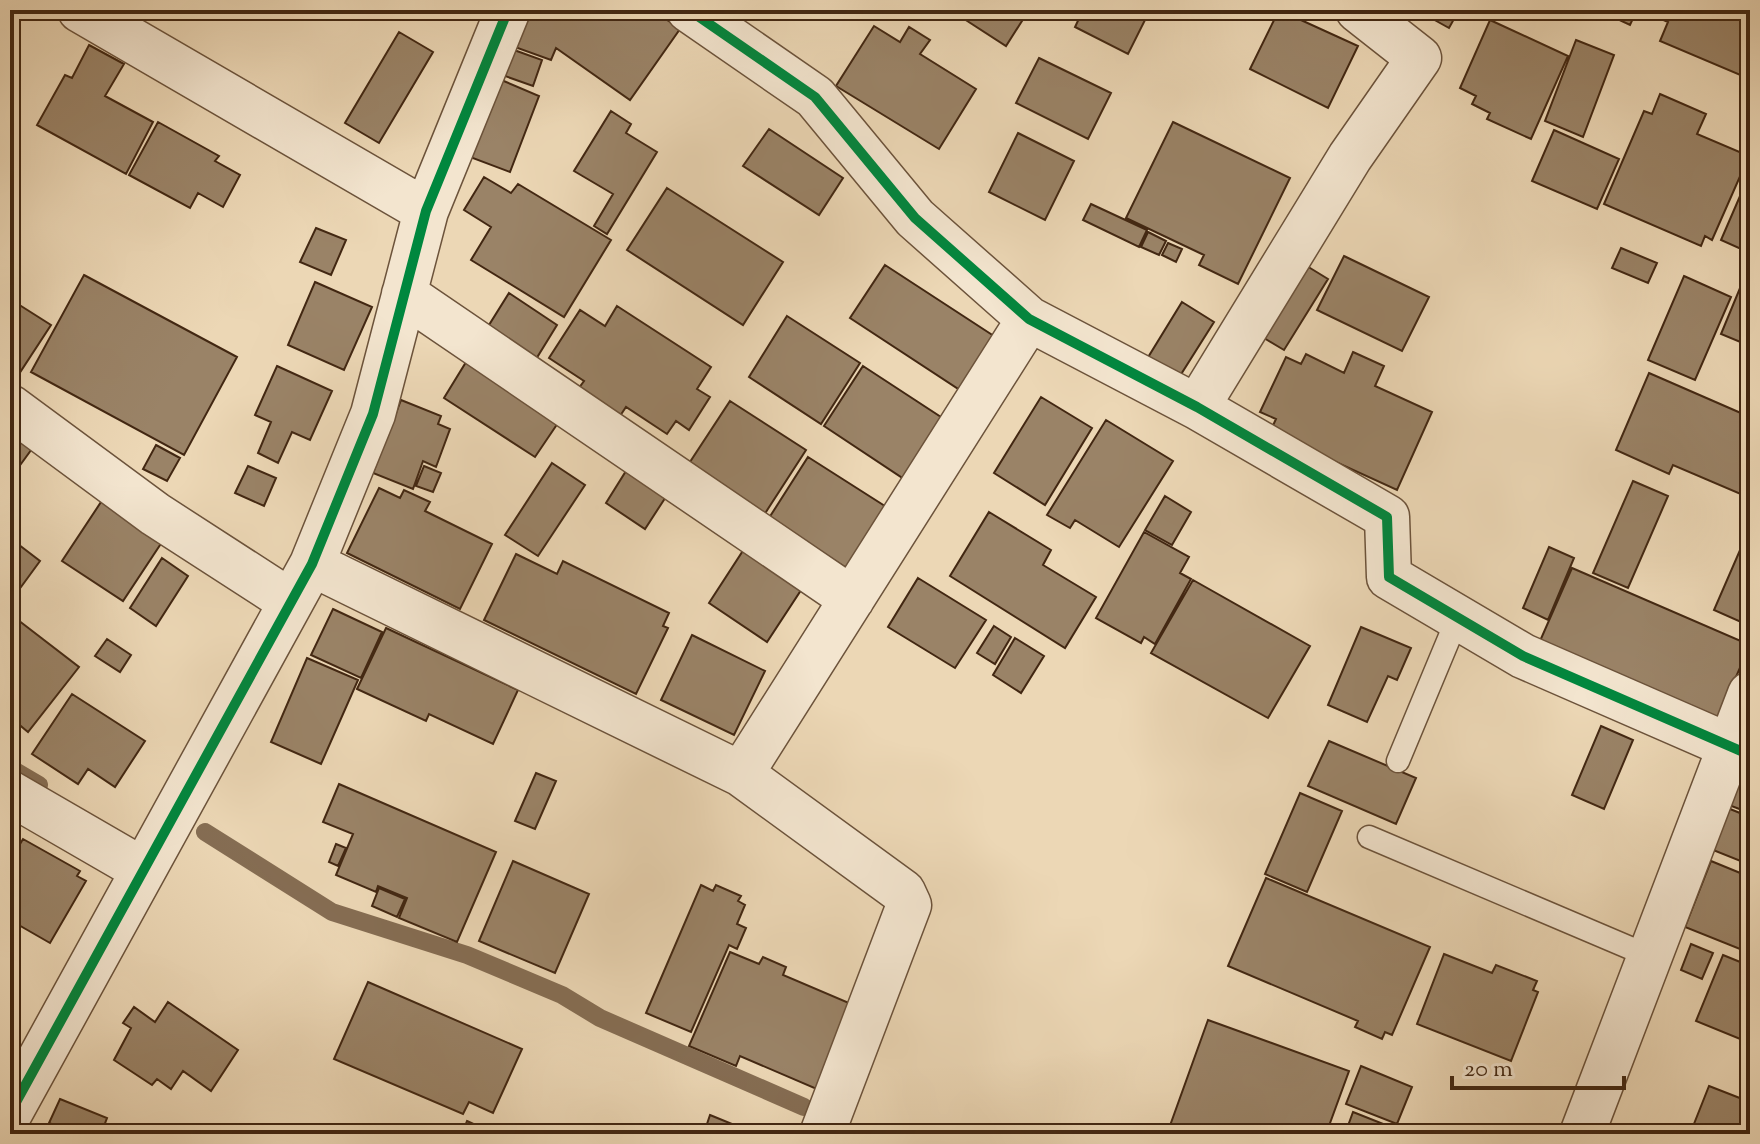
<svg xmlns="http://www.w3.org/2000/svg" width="1760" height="1144" font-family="'Sorts Mill Goudy',serif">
<rect width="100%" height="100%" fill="#ecd7b5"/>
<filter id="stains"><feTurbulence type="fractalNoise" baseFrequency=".0025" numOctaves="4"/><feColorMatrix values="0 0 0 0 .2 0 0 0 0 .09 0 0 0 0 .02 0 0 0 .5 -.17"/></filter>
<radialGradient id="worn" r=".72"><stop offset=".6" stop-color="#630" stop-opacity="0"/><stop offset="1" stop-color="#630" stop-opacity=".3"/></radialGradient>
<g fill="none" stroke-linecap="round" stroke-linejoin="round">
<path stroke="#856d53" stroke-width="18" d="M10,768l29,17
M205,832l127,80 135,43 95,40 38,23 204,89"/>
</g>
<path fill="#9a8367" stroke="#422712" stroke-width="2" d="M526,10h127l27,19 -50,71 -74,-52 -5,12 -39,-14z
M961,10h68l-23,36 -48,-31z
M1083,10h67l-22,44 -53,-27z
M1279,10l79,36 -30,62 -78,-39z
M1424,10h35l-10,18 -27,-15z
M1618,10l18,2 -6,13 -15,-7z
M1641,10h109v56l-5,11 -85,-36 8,-19z
M1490,20l78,36 -37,83 -44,-20 3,-6 -18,-9 4,-8 -16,-8z
M874,26l26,16 9,-15 21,13 -10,14 56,35 -37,60 -103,-63z
M399,32l34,20 -54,91 -34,-20z
M1576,40l38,15 -31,82 -38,-16z
M89,45l35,19 -19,32 48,26 -27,52 -89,-49 28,-50 7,3z
M514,50l28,10 -9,26 -28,-10z
M1039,58l72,35 -23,46 -72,-36z
M499,79l40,17 -29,76 -40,-15z
M1660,94l46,20 -9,20 52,22 -37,84 -7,-4 -4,10 -97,-42 40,-93 8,3z
M611,111l20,13 -5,9 31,19 -50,82 -13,-8 19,-32 -39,-23z
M158,122l61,34 -4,5 25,14 -17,32 -25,-14 -8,15 -61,-33z
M1173,122l117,56 -52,106 -39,-19 5,-10 -78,-37z
M769,129l74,49 -24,37 -76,-49z
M1554,130l65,29 -22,50 -65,-28z
M1018,133l56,28 -29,59 -56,-28z
M1750,173v80l-29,-13z
M484,177l27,16 7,-9 93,56 -47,77 -93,-57 20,-33 -27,-17z
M667,188l116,74 -40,63 -116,-75z
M1091,204l56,26 -8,17 -56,-27z
M316,228l30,12 -15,35 -31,-13z
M1148,232l18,9 -7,14 -18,-8z
M1168,243l14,6 -6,13 -14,-7z
M1621,248l36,15 -9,20 -36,-15z
M1344,256l85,41 -27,54 -85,-41z
M1297,260l31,19 -44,71 -30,-18z
M885,265l115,75 -34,54 -116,-76z
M84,275l153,82 -53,98 -153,-83z
M1684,276l47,21 -36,83 -47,-20z
M315,282l57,25 -28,63 -56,-25z
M1740,288l10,4v54l-29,-12z
M509,293l48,32 -24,39 -49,-31z
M10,299l41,26 -34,52 -7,-5z
M1182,302l32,20 -36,57 -31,-20z
M617,306l94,61 -14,22 13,8 -21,33 -13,-9 -9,13 -41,-27 -8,12 -42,-27 8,-11 -35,-23 31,-48 25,16z
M787,316l73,47 -39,61 -72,-47z
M1353,352l31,14 -9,20 57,26 -35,78 -127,-58 6,-13 -16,-7 26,-55 15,7 5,-10 38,19z
M471,354l93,60 -29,43 -91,-59z
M277,366l55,25 -22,49 -18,-8 -14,31 -20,-10 13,-31 -16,-7z
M863,366l81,53 -40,60 -80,-53z
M1649,373l101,44v81l-77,-33 -4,9 -53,-24z
M1041,397l51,31 -47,77 -51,-32z
M401,400l40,16 -3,8 12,5 -14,38 -13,-6 -10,28 -40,-16z
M730,401l76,49 -42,65 -76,-50z
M1106,420l67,41 -54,86 -44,-27 -5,8 -23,-13z
M10,429l24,17 -24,33z
M156,445l24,13 -13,23 -24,-12z
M808,457l80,51 -40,61 -79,-51z
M552,463l33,22 -47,71 -33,-21z
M631,463l40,26 -26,40 -39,-26z
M248,466l28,12 -12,28 -29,-13z
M424,466l17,7 -8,19 -17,-6z
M1633,481l35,15 -40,92 -35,-15z
M379,488l21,10 4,-8 26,12 -5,9 67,33 -32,65 -113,-56z
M1165,496l26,16 -19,33 -27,-15z
M103,499l61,40 -41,62 -61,-40z
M989,512l62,38 -8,15 53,32 -31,51 -115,-72z
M1144,532l45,25 -9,16 11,6 -36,65 -11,-7 -3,6 -45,-25z
M1747,534l3,1v91l-36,-16z
M10,538l30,23 -30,41z
M748,543l59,38 -40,61 -58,-39z
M1549,547l25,11 -26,62 -25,-12z
M516,554l41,20 6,-13 106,52 -6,13 5,2 -32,66 -152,-74z
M162,558l26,18 -32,50 -26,-18z
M1572,568l178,77 -32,73 -178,-77z
M918,578l68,42 -31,48 -67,-41z
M1193,580l117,66 -42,72 -117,-65z
M333,609l49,23 -21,46 -50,-23z
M18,620l61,47 -51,65 -18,-15v-87z
M994,626l17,11 -16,27 -18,-11z
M1361,627l50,21 -14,32 -9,-4 -21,46 -39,-17z
M386,628l132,62 -25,54 -64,-30 -3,7 -69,-32z
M692,635l73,36 -31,64 -73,-35z
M1015,638l29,18 -23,37 -28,-18z
M107,639l24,16 -11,17 -25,-16z
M307,658l51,22 -37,84 -50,-22z
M72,694l73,47 -30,46 -27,-18 -10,15 -46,-30z
M1601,726l32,14 -29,69 -32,-14z
M1329,741l87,37 -20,46 -88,-38z
M1741,767l9,3v43l-24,-9z
M536,773l20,8 -21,48 -20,-8z
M339,784l157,68 -39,90 -58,-24 8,-20 -29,-12 -2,6 -40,-17 17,-41 -30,-12z
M1300,793l42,18 -35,81 -42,-18z
M1725,807l25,10v28l-7,17 -35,-14z
M23,839l57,32 -3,5 9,5 -36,62 -40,-23v-21l5,-8 -5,-3v-27z
M336,844l10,4 -8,18 -9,-4z
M513,861l76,33 -34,79 -76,-32z
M1711,861l39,16v76l-65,-26z
M1266,878l164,69 -38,88 -7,-3 -3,7 -27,-12 3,-6 -130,-55z
M701,885l12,6 3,-6 25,11 -3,5 7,4 -8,19 9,4 -9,21 -8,-4 -38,87 -45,-19z
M379,888l26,11 -8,18 -25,-11z
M1691,944l22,9 -11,26 -21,-9z
M730,952l29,12 4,-7 23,10 -3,8 73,31 -37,84 -79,-34 -4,10 -47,-20z
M1444,954l48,19 4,-8 41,16 -4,9 5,2 -27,69 -94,-37z
M1723,955l27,11v77l-54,-22z
M368,982l154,67 -29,64 -24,-11 -6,12 -129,-55z
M168,1002l70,48 -27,41 -28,-20 -12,18 -14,-10 -5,6 -38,-25 17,-32 -8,-5 11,-16 21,15z
M1208,1020l141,51 -23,63h-159z
M1361,1066l51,21 -15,37 -51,-20z
M1709,1086l41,16v32h-60z
M60,1099l47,19 -6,16h-25l-27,-11z
M1353,1112l43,17 -2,5h-49z
M710,1115l32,13 -2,6h-17l-17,-7z
M467,1121l24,11 -1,2h-28z
M178,1125l22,9h-26z"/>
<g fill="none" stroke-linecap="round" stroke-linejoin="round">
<g stroke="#6c533b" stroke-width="25">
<path id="service" d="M1398,761l60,-144
M1369,837l280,119"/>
</g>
<g stroke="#6c533b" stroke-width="47">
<path id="minor" d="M80,10l346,201
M689,10l126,87 100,121 114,101 168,88 190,110 2,60 134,79 227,99
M404,294l448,305
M10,407l145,107 136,88
M1197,407l153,-250 69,-99 -61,-48
M312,564l429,210 162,118 6,13 -87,229
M741,774l288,-455
M10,793l133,77
M10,1113l302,-549 61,-150 53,-203 82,-201
M1582,1134l168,-440"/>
</g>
<use href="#service" stroke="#f3e5cf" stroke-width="22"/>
<use href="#minor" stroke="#f3e5cf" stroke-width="44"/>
<g stroke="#f3e5cf" stroke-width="15">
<path id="cycleway" d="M689,10l126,87 100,121 114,101 168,88 190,110 2,60 134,79 227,99
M10,1113l302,-549 61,-150 53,-203 82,-201"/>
</g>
<use href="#cycleway" stroke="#00873e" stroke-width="10"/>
</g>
<rect width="1760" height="1144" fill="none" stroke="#ecd7b5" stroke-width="40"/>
<rect x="12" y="12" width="1736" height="1120" fill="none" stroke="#422712" stroke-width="4"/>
<rect x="20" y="20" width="1720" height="1104" fill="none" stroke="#422712" stroke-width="2"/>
<path d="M1452 1076v12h172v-12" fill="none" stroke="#422712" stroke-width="4"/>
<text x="1464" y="1076" font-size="24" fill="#422712" stroke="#f3e5cf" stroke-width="6" paint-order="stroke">20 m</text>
<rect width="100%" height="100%" filter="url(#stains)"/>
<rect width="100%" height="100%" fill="url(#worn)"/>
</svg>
